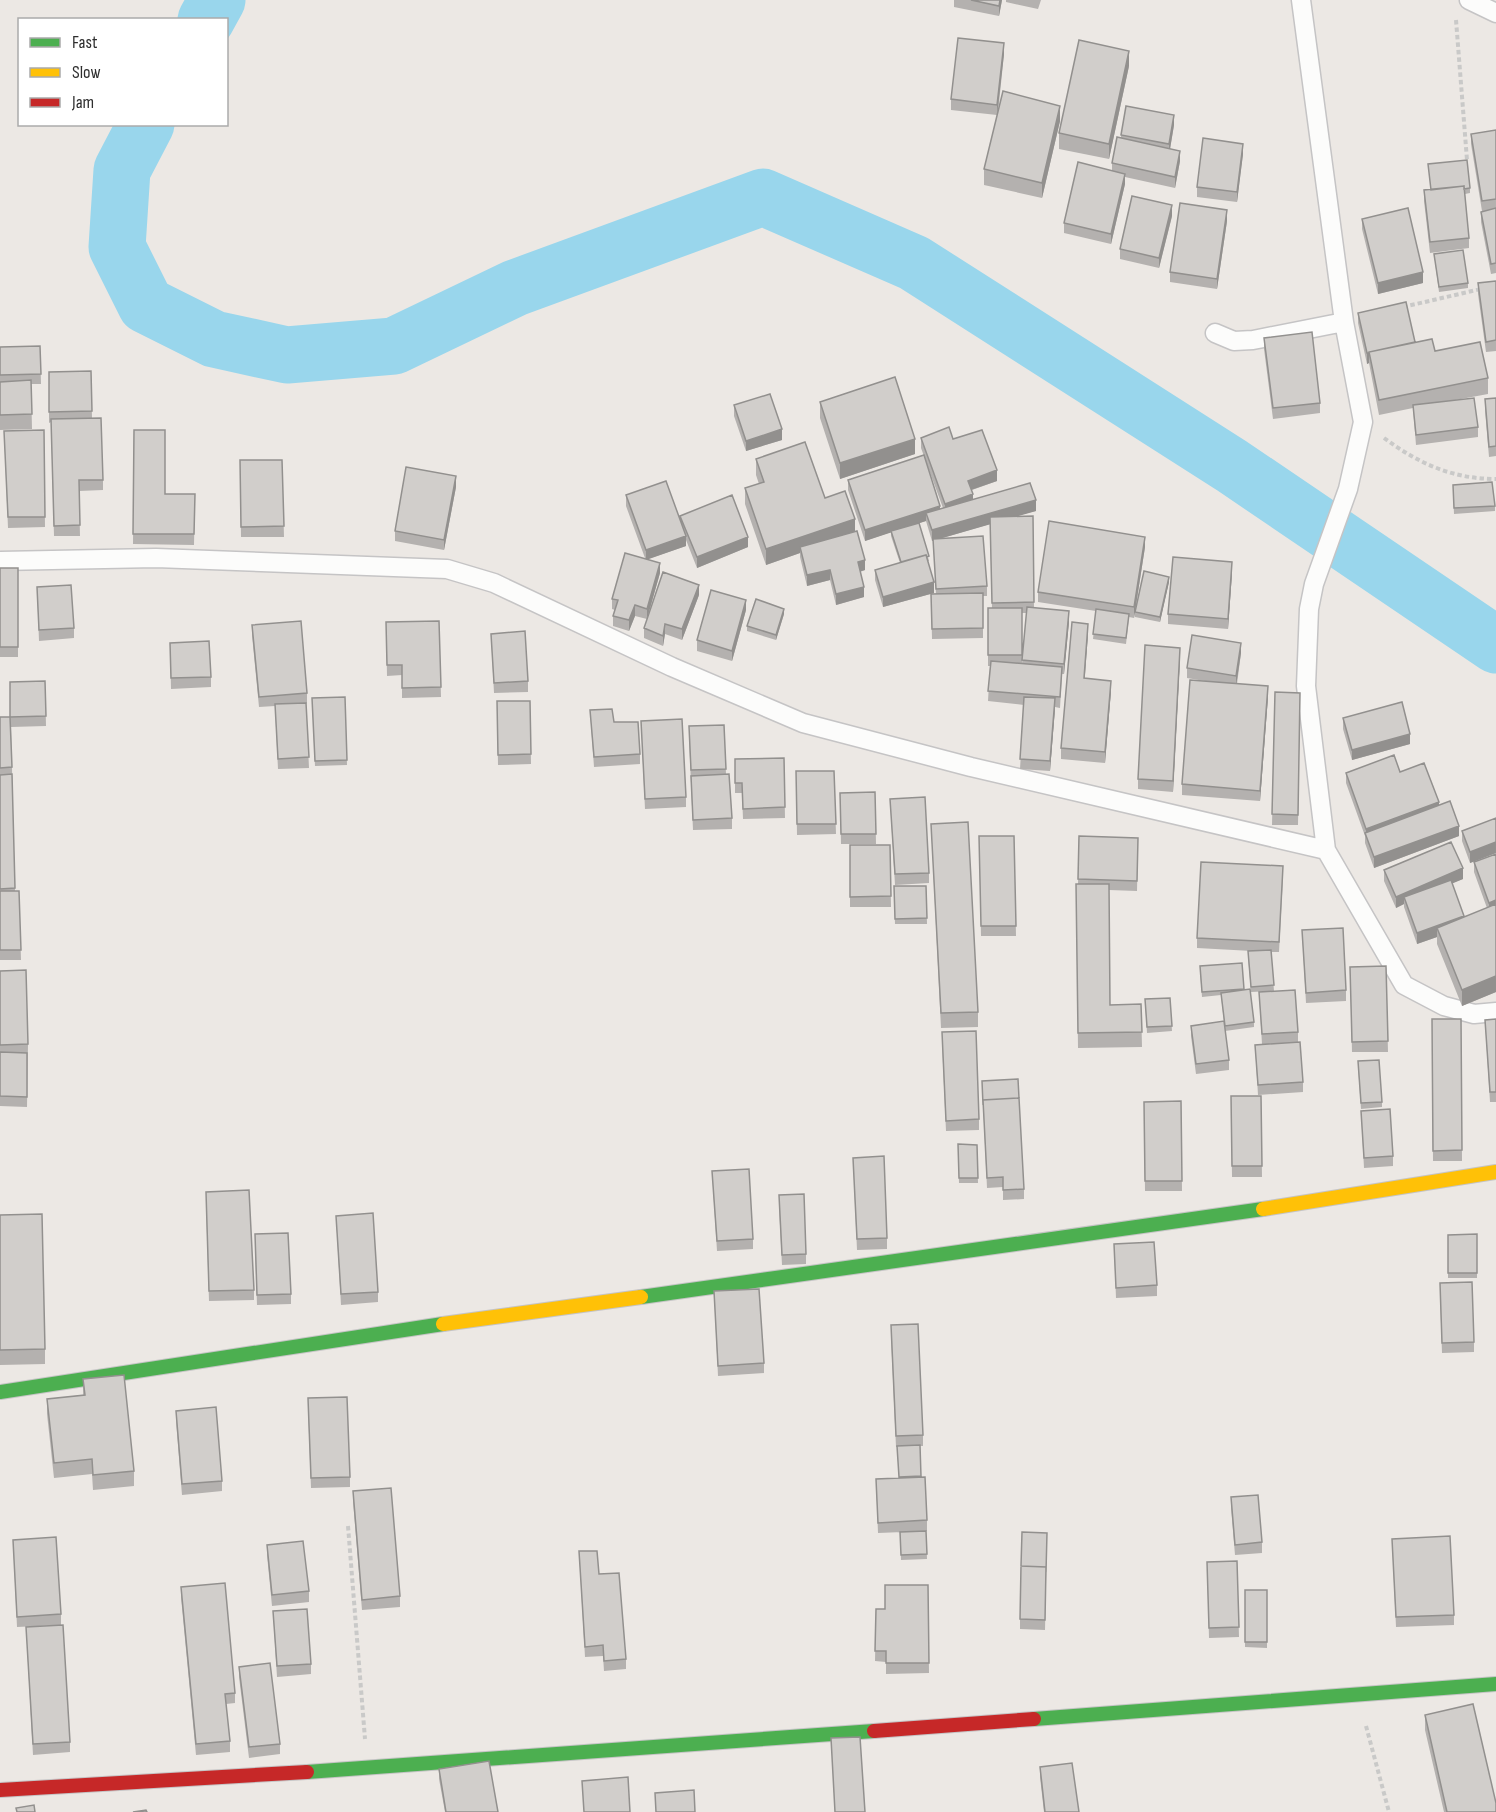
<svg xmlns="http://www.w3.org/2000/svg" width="1496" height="1812" font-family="'Sofia Sans Condensed',sans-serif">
<rect width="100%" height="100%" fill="#ece8e4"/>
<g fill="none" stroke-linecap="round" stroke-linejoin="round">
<path stroke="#99d6ec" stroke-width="57" d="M206,20l11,-20
M146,124l-24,46 -5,77 29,58 68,34 73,16 107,-9 121,-58 248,-91 151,66 318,203 264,179"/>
<g stroke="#c5c4c5" stroke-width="21">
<path id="lane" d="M1301,0l43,322 19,100 -15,67 -34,95 -5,25 -3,77 20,164
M1469,0l27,13
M1215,333l19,8 19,-1 91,-18
M0,561l156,-3 291,11 47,14 178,84 131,56 168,44 355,83 78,135 40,21 30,8 22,-2"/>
</g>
<g stroke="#c5c4c5" stroke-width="16">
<path id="fast" d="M641,1297l622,-88
M0,1392l443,-68
M1034,1719l462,-35
M307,1772l567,-41"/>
</g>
<g stroke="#c5c4c5" stroke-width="16">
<path id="slow" d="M1263,1209l233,-37
M443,1324l198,-27"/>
</g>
<g stroke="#c5c4c5" stroke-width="16">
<path id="jam" d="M874,1731l160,-12
M0,1790l307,-18"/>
</g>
<path stroke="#c9c9c8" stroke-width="4" stroke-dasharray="4.5 3" stroke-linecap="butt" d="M1456,20l11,140
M1403,307l78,-18
M1384,438c34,25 68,41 112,41
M348,1526l17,213
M1366,1726l23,86"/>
<use href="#lane" stroke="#fcfcfb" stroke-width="18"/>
<use href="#fast" stroke="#4caf50" stroke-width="14"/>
<use href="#slow" stroke="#ffc107" stroke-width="14"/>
<use href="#jam" stroke="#c62828" stroke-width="14"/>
</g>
<path fill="#b4b1af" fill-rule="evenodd" d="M954,0h48l-3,16 -45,-9z
M1006,0h35l-3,9 -32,-7z
M1004,54l-6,59 62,8 -18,77 -58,-13v-16l13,-54 -46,-5v-11z
M1129,66l-20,93 -50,-10v-16z
M1174,125l-4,24 10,12 -5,27 -50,-11v7l-14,60 -47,-11v-10l48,-53v-7l9,-25v-3z
M1496,130v143l-5,1 -10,-52v-10l1,-1 -11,-67v-10z
M1243,154l-6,48 -40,-5v-10z
M1428,164l42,24v5l-5,1 4,44v10l-39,5 -6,-52v-11h7z
M1172,216l-13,52 -39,-9v-10z
M1362,219l61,64 -45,11 -16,-65z
M1227,221l-10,68 -47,-7v-10z
M1434,254l34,29v5l-29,4z
M1496,281v70l-10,1 -8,-58v-11z
M1358,313l130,65v16l-38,7 28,26v10l-62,8 -3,-37 -34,7 -10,-52 -2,1 -9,-41z
M1264,338l56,65v10l-47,6 -9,-70z
M40,346l1,38h-10l1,45 -32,1v-83z
M91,371l1,47 11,62v10l-24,1 1,45h-26l-3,-114 -2,1v-51z
M1496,398v58l-7,1 -4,-47v-11z
M820,402l95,52 -75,25 -20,-61z
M734,405l48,35 -36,11 -12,-35z
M44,430l1,97 -37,1 -4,-97z
M134,430l31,64h30l-1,51 -61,-1z
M921,438l32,1 44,42 -25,9 1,10 63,11 -21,5h18l1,92 35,14 -5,52h-2l-2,34 -5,-1 -5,64 -30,-2 4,-64 -36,-4 2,-35h-2v-58h4l-2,-84 -51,15 48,47v10h-4v42l-51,1 -1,-45h5l-3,-54 -1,1 -6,-20 -7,2 10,38h-1l6,32 -51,14 -8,-27v-10l25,-7 -9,-27v-4l-26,9 -17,-51v-10l92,29 3,-1 -22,-60zM1022,613h5l-5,51z
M756,459l69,39 30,34 10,38 -5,2 4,25 -28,8 -6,-25 -23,6 -7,-29v-4l-34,12 -21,-61v-16l14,-4 -3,-9z
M240,460h42l2,77h-43z
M456,487l-12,63 -49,-9v-10z
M1453,490l42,16v5l-41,3z
M626,495l54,25v-4l68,31 -51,21 -11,-28v6l-38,13 12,14 -13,46 -12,-3 -6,15 -16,-5v-10l2,-6 -3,-1v-10l33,-41 -19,-52z
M1145,547l-11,71 -5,-1 -3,27 -33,-5 3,-28 -58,-9v-10z
M0,568h18v89h-18z
M1232,573l-4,56 -60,-5v-10z
M1169,582l-9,40 -25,-5v-5z
M37,587l37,41v10l-35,3z
M699,595l-17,45 -17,-6 -2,12 -19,-8v-10z
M746,610l-14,51 -35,-10v-11z
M784,614l-8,26 -29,-9v-5z
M439,621l2,76 -39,1v-23l-15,1 -1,-54z
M252,625l55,68v10l-1,1 3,64 -31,1 -3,-63 -16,1 -7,-72z
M491,634l37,47v11l-34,1z
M1088,634l-4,44 27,13 -6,72 -44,-4v-11z
M170,643l41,34v10l-40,2z
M1241,653l-4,31 31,13 -8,104 -78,-6v-11l29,-102 -24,-4v-10z
M1180,658l-7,134 -35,-3v-10z
M45,681l1,45 -35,1 4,164h4l2,69h-21v-243h10z
M1275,692l25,1 -2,132h-26z
M345,697l2,68 -32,1 -3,-68z
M497,701h33l1,63 -33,1z
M590,710l24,12 26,32v10l-46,3z
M1343,718l67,26 -58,16 -9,-31z
M641,721l45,76v10l-41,2z
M724,725l2,49 6,44v11l-39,1 -4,-93z
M784,758l1,60 -42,1 -1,-26h-7v-34z
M796,771h38l2,63 -39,1z
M1400,772l39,33 20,31 -85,32 -9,-25v-7l-19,-53v-10z
M875,792l1,52h-35l-1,-51z
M890,799l39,74v10l-34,2z
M1496,818v35l-26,10 -8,-22v-10z
M931,824l47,188v15l-37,1z
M979,836h35l2,100h-35z
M1079,836l59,2 -1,53 -28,-1 1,115 31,-1 1,43 -64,1 -2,-164h2z
M850,845h40l1,62h-41z
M1496,854v138l-34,14 -25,-62v-7l-20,7 -13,-37v-3l-8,4 -12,-27v-11l79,9 -11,4 12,34 23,-9 -13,-36v-10z
M1283,877l-4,75h-8l3,39 -23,1 -3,-36 4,-5 -55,-3v-10z
M894,886h32l1,38h-32z
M1302,930l44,60v11l-40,2z
M1242,963l2,27 10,32v5l-29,4 -4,-36 -19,2 -2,-26z
M1386,966l2,86h-36l-2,-85z
M0,971l28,73 -1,63 -27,-1z
M1259,992l39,40v10l5,40v10l-45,3 -3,-50 7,-1z
M1170,998l2,33 -25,2 -2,-34z
M1432,1019h29l1,142h-29z
M1496,1019v83h-6l-5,-82z
M1191,1026l38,34v10l-33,4 -5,-38z
M942,1042l37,77v11l-33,1z
M1358,1066l24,36v5l-21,2z
M982,1081l42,108v10l-21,1v-13l-16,1z
M1231,1096h30l1,81h-30z
M1181,1101l1,90h-37l-1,-89z
M1361,1111l32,45v10l-29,2z
M958,1144l19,1 1,38h-19z
M853,1158l34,80v11l-30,1z
M712,1171l41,68v10l-36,2z
M206,1202l48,88v10l-45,1z
M779,1206l27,48v10l-24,1z
M0,1215l45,134v15l-45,1z
M336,1216l42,76v10l-37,3z
M1477,1234v44h-29v-43z
M1114,1244l43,41v11l-41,2z
M255,1245l36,49v10l-34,1z
M714,1291l50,72v10l-46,3z
M1440,1294l34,48v10l-32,1z
M891,1336l32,99v11h-3l1,31 6,43v11l-49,2 -2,-54 23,-1 -2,-31h-1z
M83,1379l51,92v15l-41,4 -1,-16 -38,4 -7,-64v-15l36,-4z
M308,1408l42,69v10l-39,1z
M176,1411l46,70v10l-40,4 -6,-74z
M353,1491l47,105v11l-38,3 -9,-109z
M1231,1497l31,45v11l-27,2 -4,-48z
M926,1531l1,28 -26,1 -1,-28z
M1047,1533l-2,97 -25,-1v-10z
M1392,1539l62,76v10l-58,2z
M13,1540l48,74v11l-44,2z
M267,1545l42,46v11l-37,4 -5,-51z
M579,1551l47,108v10l-22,2 -1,-15 -18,1z
M1237,1561l2,76 -30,1 -2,-76z
M928,1585l1,88 -43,1v-12l-11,-1 1,-52h9z
M181,1587l54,106v10l-9,1 4,37v11l-34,3 -15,-158z
M1245,1590h22v58l-22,-1z
M273,1611l38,53v10l-34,3z
M26,1627l44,115v10l-37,3z
M239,1667l41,77v10l-31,4 -10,-81z
M1425,1715l71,97h-52l-19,-82z
M831,1738l34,74h-30z
M1040,1767l39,45h-35l-4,-35z
M439,1769l59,43h-53l-6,-33z"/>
<path fill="#92908e" d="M1000,0h2l-3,16v-10z
M1004,43v11l-7,61v-10z
M1129,51v15l-20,93v-15z
M1060,106v15l-18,77v-15z
M1174,115v10l-5,30v-11z
M1243,144v10l-6,48v-10z
M1180,151v10l-5,27v-11z
M1125,174v10l-14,60v-10z
M1172,205v11l-13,52v-10z
M1227,210v11l-10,68v-10z
M1423,272v11l-45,11v-11z
M1367,353h2v10l-2,1z
M782,429v11l-36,11v-10z
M915,439v15l-75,25v-16z
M997,470v11l-29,10v-10z
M456,476v11l-12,63v-10z
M973,494v10l-28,10v-10z
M1036,500v11l-104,30v-11z
M940,506v10l-14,-3v8l-61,20v-11z
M855,519v15l-55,13v6l-34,12v-16z
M686,536v10l-40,14v-10z
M748,537v10l-51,21v-11z
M1145,537v10l-11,71v-11z
M865,560v10l-7,2v-10z
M1232,562v11l-4,56v-10z
M660,563v10l-13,46v-10z
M830,570v10l-23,6v-11z
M1169,577v5l-9,40v-5z
M934,582v11l-51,14v-10z
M699,585v10l-17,45v-11z
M864,587v10l-28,8v-11z
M746,600v10l-14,51v-10z
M635,605v11l-6,15v-11z
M784,609v5l-8,26v-5z
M1069,611v11l-5,52v-10z
M665,624v10l-2,12v-10z
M1088,624v10l-4,55v-11z
M1241,643v10l-5,33v-10z
M1180,648v10l-7,134v-11z
M1111,681v10l-6,72v-11z
M1268,686v11l-8,104v-10z
M1055,698v11l-5,62v-10z
M1410,734v10l-58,16v-10z
M1439,802v11l-73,23v-7z
M1459,826v10l-85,32v-11z
M1496,842v11l-26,10v-11z
M1463,868v11l-57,24 -2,-6v7l-8,4v-11z
M1496,900v11l-7,2v-10z
M1464,916l-27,12v9l-20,7v-11z
M1496,976v16l-34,14v-16z"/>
<path fill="#d1cecb" stroke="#92908e" stroke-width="1.5" d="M971,0h29l-1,6z
M958,38l46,5 -7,62 -46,-6z
M1079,40l50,11 -20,93 -50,-11z
M1003,91l57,15 -18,77 -58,-14z
M1126,106l48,9 -5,29 -48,-9z
M1496,130v69l-14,2 -11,-67z
M1117,137l63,14 -5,26 -63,-14z
M1203,138l40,6 -6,48 -40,-5z
M1467,160l3,28 -6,1v-3l-33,4 -3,-26z
M1078,162l47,12 -14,60 -47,-11z
M1464,186l5,52 -39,4 -6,-52z
M1132,196l40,9 -13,53 -39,-9z
M1180,203l47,7 -10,69 -47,-7z
M1408,208l15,64 -45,11 -16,-64z
M1496,208v55l-5,1 -10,-52z
M1463,250l5,33 -29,4 -5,-33z
M1496,281v59l-10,2 -8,-59z
M1406,302l9,40 -46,10v1h-2l-9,-40z
M1312,332l8,71 -47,5 -9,-70z
M1432,339l3,12 45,-9 8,36 -109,22 -10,-48z
M40,346l1,28 -41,1v-28z
M91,371l1,40 -43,1v-40z
M895,377l20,62 -75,24 -20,-61z
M31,380l1,34 -32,1v-33z
M770,394l12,35 -36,12 -12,-36z
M1474,398l4,29 -62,8 -3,-30z
M1496,398v48l-7,1 -4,-48z
M101,418l2,62h-24l1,45 -26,1 -3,-107z
M949,427l4,12 29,-9 15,40 -29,11 5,13 -28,10 -24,-66z
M44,430l1,87h-37l-4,-86z
M134,430h31v64h30l-1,40h-61z
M805,442l20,56 20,-7 10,28 -89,30 -21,-61 19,-6 -8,-23z
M924,455l16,51 -75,24 -17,-50z
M240,460h42l2,66 -43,1z
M406,467l50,9 -12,64 -49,-9z
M666,481l20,55 -40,14 -20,-55z
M1492,482l3,24 -41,2 -1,-23z
M1030,483l6,17 -104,30 -6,-17z
M732,495l16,42 -51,20 -17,-41z
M1033,516l1,86 -42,1 -2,-86z
M1049,521l96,16 -11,70 -96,-15z
M919,523l10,33 -2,1 -1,-2 -25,7 -10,-31z
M857,531l8,29 -7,2 6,25 -28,7 -6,-24 -23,5 -7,-28z
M983,536l4,50 -51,3 -3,-50z
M625,553l35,10 -13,46 -12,-4 -6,15 -16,-4 5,-16 -6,-1z
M926,555l8,27 -51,15 -8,-27z
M1173,557l59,5 -4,57 -60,-5z
M0,568h18v79h-18z
M1144,571l25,6 -9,40 -25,-5z
M663,572l36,13 -17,44 -17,-5 -2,12 -19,-8z
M71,585l3,43 -35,2 -2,-43z
M711,590l35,10 -14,51 -35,-11z
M983,593v35l-51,1 -1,-35z
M756,599l28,10 -8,26 -29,-9z
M1027,607l42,4 -5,53 -42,-4z
M988,608h34v47h-34z
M1096,609l33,5 -3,24 -33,-4z
M301,621l6,72 -48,4 -7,-72z
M439,621l2,66 -39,1v-23h-15l-1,-43z
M1072,622l16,2 -4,54 27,3 -6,71 -44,-4z
M525,631l3,50 -34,2 -3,-49z
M1192,635l49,8 -5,33 -49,-8z
M209,641l2,36 -40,1 -1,-35z
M1145,645l35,3 -7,133 -35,-2z
M991,661l71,6 -2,30 -72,-6z
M1190,680l78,6 -8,105 -78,-7z
M45,681l1,35 -36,1v-35z
M1275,692l25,1 -2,122 -26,-1z
M345,697l2,63 -32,1 -3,-63z
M1024,697l31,1 -5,63 -30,-2z
M497,701h33l1,53 -33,1z
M1402,702l8,32 -58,16 -9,-32z
M306,703l3,54 -31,2 -3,-55z
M612,709l2,13h24l2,32 -46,3 -4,-47z
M0,717h10l2,50 -12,1z
M682,719l4,78 -41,2 -4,-78z
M724,725l2,44 -35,1 -2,-44z
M1394,755l6,17 24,-9 15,39 -73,27 -20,-56z
M784,758l1,49 -42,2 -1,-26h-7v-24z
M796,771h38l2,53h-39z
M12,774l3,114 -15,1v-114z
M729,774l3,44 -39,2 -2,-44z
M875,792l1,42h-35l-1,-41z
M925,797l4,76 -34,1 -5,-75z
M1450,801l9,25 -85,31 -9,-24z
M1496,818v24l-26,10 -8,-21z
M968,822l10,190 -37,1 -10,-189z
M979,836h35l2,90h-35z
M1079,836l59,2 -1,43 -59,-2z
M1451,842l12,26 -67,29 -12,-27z
M850,845h40l1,51 -41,1z
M1496,854v46l-7,3 -15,-41z
M1201,862l82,4 -4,76 -82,-4z
M1451,880l13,36 -47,17 -13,-36z
M1076,884h33l1,121 31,-1 1,28 -64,1z
M894,886h32l1,32 -32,1z
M0,891h19l2,59h-21z
M1496,904v72l-34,14 -25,-62z
M1343,928l3,62 -40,3 -4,-63z
M1271,950l3,35 -23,2 -3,-36z
M1242,963l2,26 -42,3 -2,-26z
M1386,966l2,75 -36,1 -2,-75z
M26,970l2,74 -28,1v-74z
M1250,989l4,33 -29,4 -4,-33z
M1295,990l3,42 -36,2 -3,-42z
M1170,998l2,28 -25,1 -2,-28z
M1432,1019h29l1,131 -29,1z
M1496,1019v73h-6l-5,-72z
M1224,1021l5,39 -33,4 -5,-38z
M976,1031l3,88 -33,2 -4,-89z
M1300,1042l3,40 -45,3 -3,-40z
M0,1052l27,1v44l-27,-1z
M1379,1060l3,42 -21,1 -3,-42z
M1018,1079l1,19 -36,2v5l-1,-24z
M1231,1096h30l1,70h-30z
M1019,1098l5,91 -21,1v-13l-16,1 -4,-78z
M1181,1101l1,80h-37l-1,-79z
M1390,1109l3,47 -29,2 -3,-47z
M958,1144l19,1 1,33h-19z
M884,1156l3,82 -30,1 -4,-81z
M749,1169l4,70 -36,2 -5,-70z
M249,1190l5,100 -45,1 -3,-99z
M804,1194l2,60 -24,1 -3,-60z
M373,1213l5,79 -37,2 -5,-78z
M42,1214l3,135 -45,1v-135z
M288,1233l3,61 -34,1 -2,-61z
M1477,1234v39h-29v-38z
M1154,1242l3,43 -41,3 -2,-44z
M1472,1282l2,60 -32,1 -2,-60z
M759,1289l5,74 -46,3 -4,-75z
M918,1324l5,111 -27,1 -5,-111z
M124,1375l10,96 -41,4 -1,-16 -38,4 -7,-64 38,-4 -2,-16z
M347,1397l3,80 -39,1 -3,-80z
M216,1407l6,74 -40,3 -6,-73z
M920,1445l1,31 -22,1 -2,-31z
M925,1477l2,43 -49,3 -2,-44z
M391,1488l9,108 -38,4 -9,-109z
M1258,1495l4,47 -27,3 -4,-48z
M926,1531l1,23 -26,1 -1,-23z
M1022,1532l25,1 -1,39v-5l-25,-1z
M1450,1536l4,79 -58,2 -4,-78z
M56,1537l5,77 -44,3 -4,-77z
M303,1541l6,50 -37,4 -5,-50z
M579,1551h18l2,23 20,-1 7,86 -22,2 -1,-16 -18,2z
M1237,1561l2,66 -30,1 -2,-66z
M1021,1566l25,1 -1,53 -25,-1z
M225,1583l10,110 -10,1 5,47 -34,3 -15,-157z
M885,1585h43l1,78h-43v-12h-11l1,-42h9z
M1245,1590h22v52h-22z
M307,1609l4,55 -34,2 -4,-55z
M63,1625l7,117 -37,2 -7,-117z
M270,1663l10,81 -31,3 -10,-80z
M1473,1704l23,99v9h-49l-22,-97z
M860,1737l5,75h-30l-4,-74z
M489,1761l9,51h-52l-7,-43z
M1072,1763l7,49h-34l-5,-45z
M628,1777l2,35h-46l-2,-31z
M694,1790l1,22h-39l-1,-19z
M34,1805l1,7h-18l-1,-4z
M146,1810l1,2h-14z"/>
<rect x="18" y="18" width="210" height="108" fill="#ffffff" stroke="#ababab" stroke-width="1.5"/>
<rect x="30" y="38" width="30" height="9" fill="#4caf50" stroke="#ababab" stroke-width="1.5"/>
<text x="72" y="48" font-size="18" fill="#2e2e2e">Fast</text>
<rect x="30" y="68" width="30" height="9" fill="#ffc107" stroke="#ababab" stroke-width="1.5"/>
<text x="72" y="78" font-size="18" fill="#2e2e2e">Slow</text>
<rect x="30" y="98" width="30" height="9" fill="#c62828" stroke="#ababab" stroke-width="1.5"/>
<text x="72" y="108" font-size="18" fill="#2e2e2e">Jam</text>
</svg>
